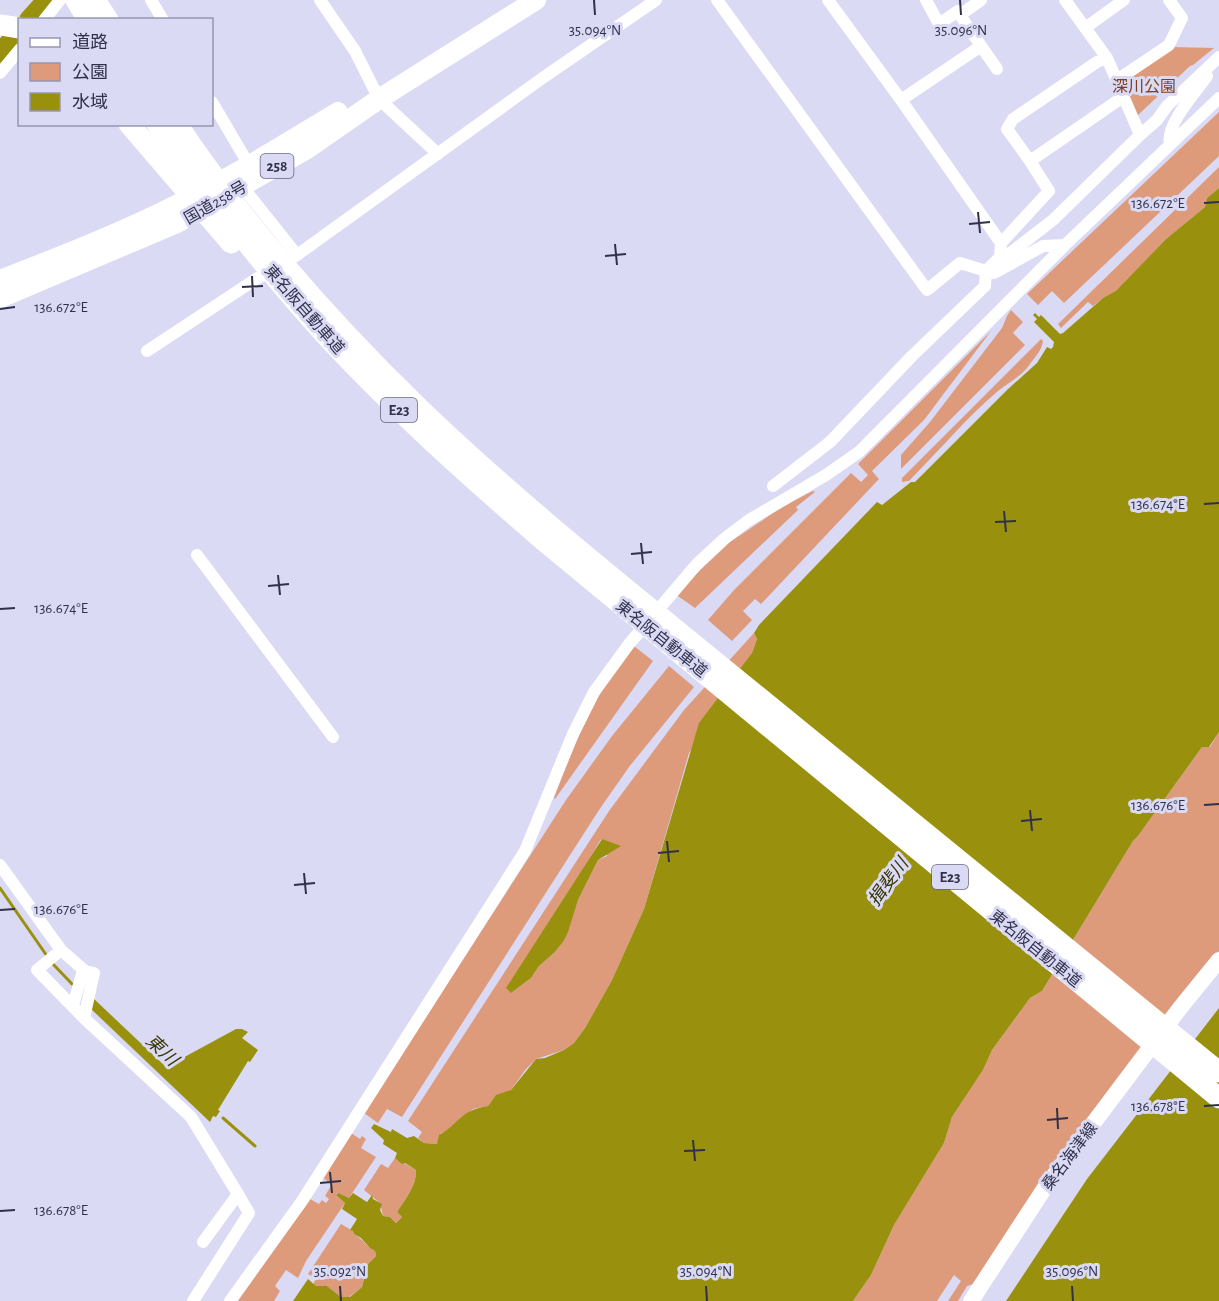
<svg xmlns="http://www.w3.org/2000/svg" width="1219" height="1301" font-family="'Alegreya Sans','Noto Sans JP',sans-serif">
<rect width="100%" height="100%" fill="#dadaf5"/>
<path fill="#de9b7c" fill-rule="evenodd" d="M1173,47l41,1 -21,17 -3,1 -53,50 -13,-30 1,-6z
M1219,112v44l-155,147 -12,-12 -14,14 -11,-11z
M1219,167v21l-12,10 -2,9 -39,32 -50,53 -13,6 -10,8 -5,-4 -27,26 -3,-4z
M1011,310l12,12 -10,11 12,12 -124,124v-14l29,-33 72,-94 5,-12z
M991,331l-67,89 -52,51 7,8 -118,125 -6,-5 -12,12 9,9 -20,21 -24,-21 26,-30 117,-117 10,9 7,-7 -10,-11z
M1041,339l2,2c-1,9 -8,16 -13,23 -8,12 -21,18 -32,27 -31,26 -60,61 -89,90l-7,1v-4z
M813,491l2,1 -19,15 2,3 -103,98 -20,-14 55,-52 55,-37z
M754,633l3,6 -5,14 -63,100 -45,156 -32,71 -27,48 -11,15 -10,7 -28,9 -10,10 -15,21 -17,8 -6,8 -15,3 -27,23 -5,1 -4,11 -13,-1 -6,-5 4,-6 -14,-11 201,-310 75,-101zM601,839l6,17 -9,4 -20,40 -15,42 -9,11 -15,13 -8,12 -20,15z
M634,646l19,15 -98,138 -1,-1c14,-38 29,-75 50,-111 8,-14 20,-28 30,-41z
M669,666l25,21 -65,80 -30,43 -197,307 -15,-8 -9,14 -14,-10 202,-313 46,-64z
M1219,732v219l-91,114 -155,219 -6,2 -9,15h-10l13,-20 -7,-6 -17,26h-84l18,-26 23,-50 50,-82 8,-26 31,-47 9,-20 38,-52 12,-7 91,-150 5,-5 64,-89h8z
M351,1133l9,6 2,-3 4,3 -5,9 15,9 -27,41 -12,-5 -1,2 9,8 -39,58 -8,17 -12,-8 -11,16 5,5 -6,10h-36l72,-102 9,5 3,-4 4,3 3,-4 -4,-3 7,-12 -9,-6z
M395,1158l21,12c1,15 -11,30 -19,42l5,5 -6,6 -6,-6 -7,-1 -3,-13 -16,-13 17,-26 7,4z
M341,1224l12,7 1,3c9,5 13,13 21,17l1,5 -8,8 -6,23 -14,11 -7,-1 -14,-11h-11l-3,-2 3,-5 -8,-5z"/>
<path fill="#99910e" d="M1219,188v544l-10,15h-7l-64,89 -5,5 -91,150 -12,7 -38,52 -9,20 -31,47 -8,26 -50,82 -23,50 -18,26h-560l15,-22 8,7h11l14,11h9l12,-10 6,-23 8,-8 -1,-5 -5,-3 -9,-10 -7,-4 -1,-3 -3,-1 7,-11 -15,-10 3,-6 -9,-8 2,-2 11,5 4,-5 14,9 5,-7 1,4 9,5 -2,6 3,6 7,1 6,6 6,-6 -5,-5c8,-12 20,-27 19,-42l-11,-7 -3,1 -7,-6 2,-5 -14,-9 1,-4 -13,-12 3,-4 17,8 1,-3 15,9 7,-2 10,7 13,1 2,-9c22,-12 19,-24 49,-29l8,-11 15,-5 25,-31 9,-1 19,-8 10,-7 11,-15 27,-48 32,-71 55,-186 53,-70 5,-14 -3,-6 5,-8 118,-123 5,3 29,-23h4l92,-92 30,-27 10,-16 4,2 2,-2 1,-5 -20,-20 3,-3 -4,-4 2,-2 4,4 2,-2 19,19 3,-1 40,-35 13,-7 50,-52 39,-32 2,-9z
M602,839l19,7 -23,14 -20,40 -10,32 -5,10 -9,11 -15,13 -8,12 -20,15 -5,-5z
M93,998l73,69 70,-38h6l6,3 -6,6 16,12 -8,12 -2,-1 -30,49 2,1 -4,6 -3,-1 -3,6 -120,-114z
M1219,1008v293h-213l81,-122z"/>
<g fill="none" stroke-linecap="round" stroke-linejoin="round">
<path stroke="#99910e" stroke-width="3" d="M0,888l47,68
M52,963l20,21
M223,1118l32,28"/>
<path stroke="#99910e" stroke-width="20" d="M29,20l18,-20
M0,54l20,-24"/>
<path stroke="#fff" stroke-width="12" d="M151,0l12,20
M320,0l35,51 24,48 59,55
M717,0l210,290 33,-27 26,8 -1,15 -73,70 -82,86 -57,44
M828,0l73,100 100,143
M926,0l13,24 19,-13 2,4 21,-15
M1065,0l42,58 33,77 17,-15 10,-14 52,-49
M44,20l16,-20
M1085,28l39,-28
M981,46l16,23
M0,73l20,-24
M1117,80l52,-35 13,-27 -13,-18
M1123,97l-93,64 19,30 -48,52 -1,14 9,-3 44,-34 87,-85
M901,100l80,-54 -21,-31
M212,102l37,63
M1170,144c-5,-19 26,-52 37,-68
M1030,161l-23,-32 6,-10 84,-57 10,-4
M242,186l55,69
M1000,257l-14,14 8,2 49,-27 22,-1
M147,351l109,-72 41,-24 247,-178 112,-77
M197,555l136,182
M0,865l61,85 24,21 9,2 -10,45
M61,950l-24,20 47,48 107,99 47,77 -35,48
M73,1006l10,-36
M193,1301l56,-88 -11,-19
M230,1301l72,-100 223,-350 48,-117 21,-42 35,-48 68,-80 27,-25 25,-19 77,-45 33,-23 206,-207 154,-147"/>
<path stroke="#fff" stroke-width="16" d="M971,1301l75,-115 134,-178 39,-48"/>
<path stroke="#fff" stroke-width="20" d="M0,280c54,-21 108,-42 160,-67 61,-29 120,-66 178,-101
M0,298l177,-75 130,-74 72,-50 157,-99"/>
<path stroke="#fff" stroke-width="21" d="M76,0l12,20
M95,0l13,20
M0,25l20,3
M129,124l102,119
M157,124c53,74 110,147 171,214 68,73 141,138 216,203l675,557
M177,124c70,104 155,200 244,286 99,95 208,181 313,267 162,132 323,264 485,395"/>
</g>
<path fill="none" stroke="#31304a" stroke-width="2" d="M594,0l1,15M960,0l1,15M1204,203l15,-1M978,212l2,21M969,224l21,-2M615,244l2,21M605,256l21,-2M252,276l1,21M242,287l21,-1M0,309l15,-2M1204,504l15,-1M1004,511l2,21M995,522l21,-1M641,543l2,21M631,554l21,-2M278,575l2,20M268,586l21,-2M0,609l15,-1M1204,805l15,-1M1030,810l2,21M1021,821l21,-2M667,841l2,21M658,853l21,-2M304,873l2,21M294,885l21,-2M0,910l15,-1M1204,1106l15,-1M1057,1108l1,21M1047,1120l21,-2M693,1140l2,21M684,1151l21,-1M330,1172l2,21M320,1183l21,-2M0,1211l15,-1M340,1286l1,15M706,1286l1,15M1072,1286l1,15"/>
<g text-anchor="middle" stroke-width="6" stroke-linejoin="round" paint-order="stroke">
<g fill="#dadaf5" stroke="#64637d" stroke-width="1.5">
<rect x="260.5" y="154" width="33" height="24" rx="4.5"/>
<rect x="381" y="398" width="36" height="24" rx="4.5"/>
<rect x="932" y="865" width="36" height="24" rx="4.5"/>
</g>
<g font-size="15" font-weight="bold" fill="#31304a">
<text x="277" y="171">258</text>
<text x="399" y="415">E23</text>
<text x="950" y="882">E23</text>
</g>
<g font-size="16" fill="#7e3f1f" stroke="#dadaf5">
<text x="1144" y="92">深川公園</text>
</g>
<g font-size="16" fill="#31304a" stroke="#dadaf5">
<text transform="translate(215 202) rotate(-30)" y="6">国道258号</text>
<text transform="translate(305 309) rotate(49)" y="6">東名阪自動車道</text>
<text transform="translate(662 638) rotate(39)" y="6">東名阪自動車道</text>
<text transform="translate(1036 948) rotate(39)" y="6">東名阪自動車道</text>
<text transform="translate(1069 1156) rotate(-53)" y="6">桑名海津線</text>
</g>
<g font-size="18" font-style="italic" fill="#393605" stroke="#dadaf5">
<text transform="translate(888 882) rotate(-54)" y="6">揖斐川</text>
<text transform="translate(162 1050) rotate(43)" y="6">東川</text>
</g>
</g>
<g font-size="15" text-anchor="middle" fill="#31304a" stroke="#dadaf5" stroke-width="6" stroke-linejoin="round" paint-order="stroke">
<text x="595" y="35">35.094°N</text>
<text x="961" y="35">35.096°N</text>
<text x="1158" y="208">136.672°E</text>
<text x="61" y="312">136.672°E</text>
<text x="1158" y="509">136.674°E</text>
<text x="61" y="613">136.674°E</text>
<text x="1158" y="810">136.676°E</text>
<text x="61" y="914">136.676°E</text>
<text x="1158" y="1111">136.678°E</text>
<text x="61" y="1215">136.678°E</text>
<text x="340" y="1276">35.092°N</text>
<text x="706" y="1276">35.094°N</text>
<text x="1072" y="1276">35.096°N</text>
</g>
<rect x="18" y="18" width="195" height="108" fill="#dadaf5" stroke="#9696b1" stroke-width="1.5"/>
<rect x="30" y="38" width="30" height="9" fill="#ffffff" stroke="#9696b1" stroke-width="1.5"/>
<text x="72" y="48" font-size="18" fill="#31304a">道路</text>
<rect x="30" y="63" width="30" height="18" fill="#de9b7c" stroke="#9696b1" stroke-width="1.5"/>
<text x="72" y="78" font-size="18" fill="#31304a">公園</text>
<rect x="30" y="93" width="30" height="18" fill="#99910e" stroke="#9696b1" stroke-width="1.5"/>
<text x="72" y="108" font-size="18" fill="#31304a">水域</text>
</svg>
